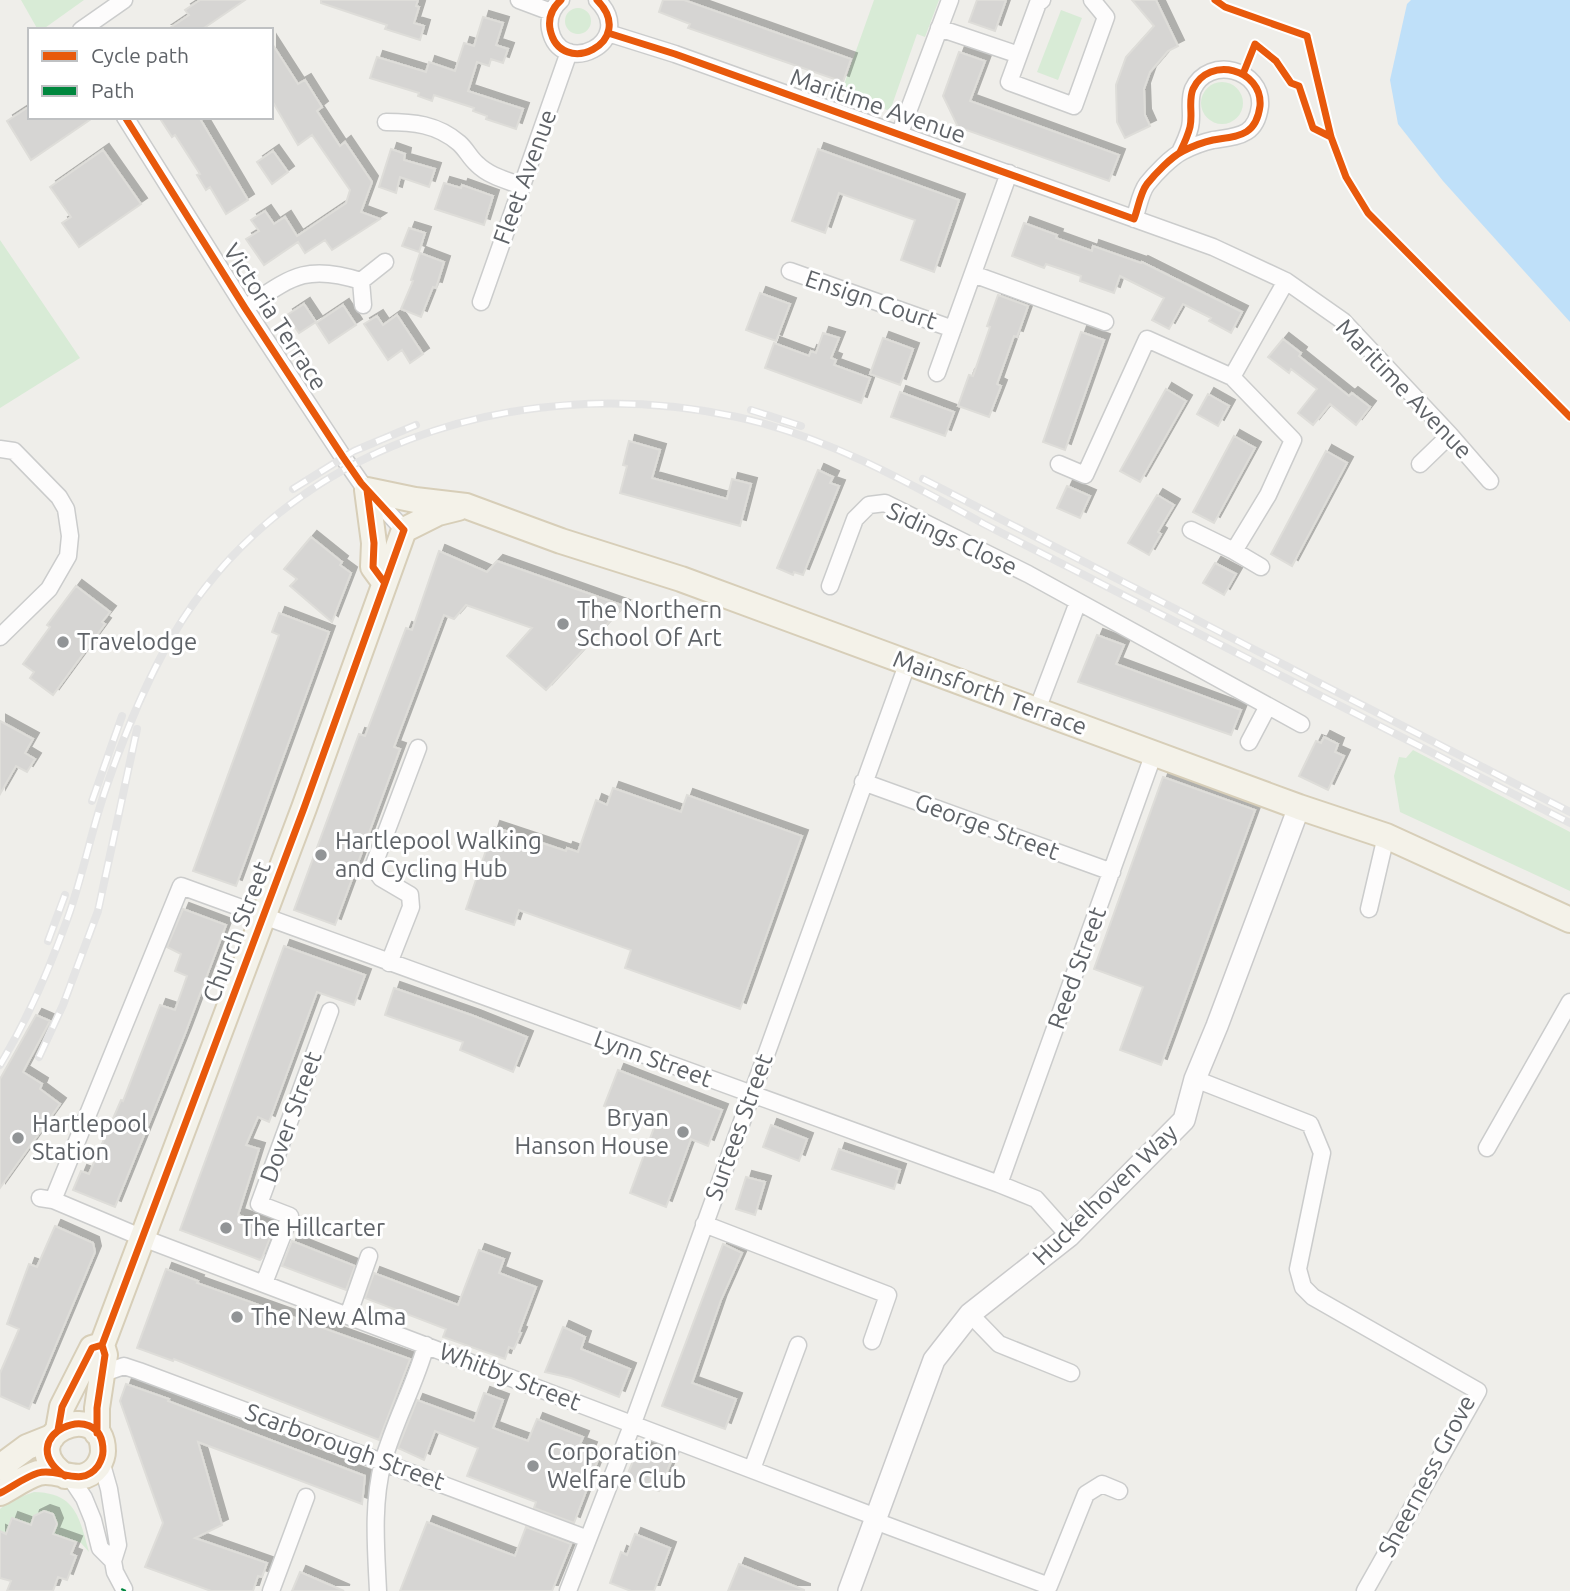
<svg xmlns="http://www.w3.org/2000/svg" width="1570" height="1591" font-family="Ubuntu,sans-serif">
<defs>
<filter id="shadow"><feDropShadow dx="6" dy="-6" stdDeviation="0" flood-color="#0004"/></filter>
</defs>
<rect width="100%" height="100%" fill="#efeeea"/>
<path fill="#d8ebd6" d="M21,0h63l-42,30h-4z
M874,0h65l-14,37 -8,-3 -26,74 -4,2 -46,-17z
M565 21a13 13 0 1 1 26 0a13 13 0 1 1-26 0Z
M1061,10l21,8 -24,62 -21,-8z
M1201 103a21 21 0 1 1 42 0a21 21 0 1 1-42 0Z
M0,240l80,118 -80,50z
M1413,750l157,82v59l-170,-79 -6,-36 5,-19 7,1z
M34,1492c42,1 45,25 55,60l-8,-9 -27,-9 3,-11 -4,-9 -9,-3 -10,5 -3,9 -25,9 -6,-3v-22l9,-8z"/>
<path fill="#bfe0f9" d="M1411,0h159v322l-127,-141 -45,-57 -8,-44 17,-76z"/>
<path fill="#d6d5d3" stroke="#deddd9" stroke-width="2" filter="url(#shadow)" d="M200,0h45l-44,30h-34l22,-15 -4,-5z
M321,0h97l-2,6 3,1 -5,16 10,3 -4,14 -35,-11 2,-4 -66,-22z
M663,0h21l167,59 -8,23 -155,-54 2,-4 -31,-12z
M977,0h29l-11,31 -26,-9z
M1132,0h24l22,46 -10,5 -18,21 -6,17 1,26 5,11 -25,12 -8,-16 -1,-37 10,-28 28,-31z
M483,17l20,6 -7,22 12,4 -5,14 -12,-4 -2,7 -12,-4 -9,29 55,18 -7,20 -30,-10 1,-3 -14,-5 1,-3 -40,-13 -2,6 -14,-5 1,-3 -49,-15 7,-21 49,15 3,-10 26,9 9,-28 10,3z
M271,42l27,42 7,-4 17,27 -5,4 23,35 5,-4 27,40 -11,30 19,7 -48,31 -7,-10 -20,13 -7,-11 -34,23 -18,-26 13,-8 -8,-11 14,-9 9,13 11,-7 12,19 49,-33 4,-13 -38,-55 -14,10 -27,-46z
M959,52l26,9 -15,40 149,54 -10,26 -151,-54 -15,-31z
M30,106v11h64l-63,43 -24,-39z
M159,117h40l49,83 -22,14 -16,-27 -4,3 -9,-15 3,-1 -25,-39 -3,2z
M391,149l14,5 -1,6 31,9 -6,18 -29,-10 -4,16 -17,-6z
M818,149l141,51 -25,72 -33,-12 14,-40 -76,-27 -14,40 -33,-12z
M103,150l38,54 -62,43 -17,-24 9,-6 -21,-30z
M273,151l15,21 -16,12 -15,-22z
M444,183l17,5 1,-3 31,11 -9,29 -49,-16z
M1024,223l33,12 -1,3 36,13 1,-5 48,17 1,-1 100,50 -11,21 -22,-12 2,-3 -28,-14 -14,25 -17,-9 12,-22 -44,-22 -6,17 -34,-12 1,-5 -35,-12 -2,4 -32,-12z
M409,228l16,5 -6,19 -17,-6z
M420,253l24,9 -8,26 -3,-1 -12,30 -20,-8 12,-28 -2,-1z
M760,293l30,11 -14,37 -30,-11z
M998,295l30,11 -11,31 -3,-1 -17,48 4,2 -12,31 -31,-11 11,-31 4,1 17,-49 -3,-1z
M304,304l12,18 -17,11 -12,-18z
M343,305l13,20 -27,18 -13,-20z
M397,315l26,39 -13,9 -8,-13 -14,10 -24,-36 13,-8 6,9z
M1081,332l23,8 -39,110 -22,-8z
M823,333l16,5 -8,20 5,2 -2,5 36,13 -9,25 -96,-35 9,-25 35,13 2,-5 5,2z
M883,338l30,11 -13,36 -30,-11z
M1283,339l18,14 -2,3 50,40 3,-3 18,14 -14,18 -26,-21 -17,21 -15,-12 19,-24 -26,-20 -2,4 -21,-16z
M1166,389l20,12 -46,81 -20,-11z
M900,392l54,20 -9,24 -54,-19z
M1208,394l21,12 -11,20 -21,-12z
M1234,436l21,12 -41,75 -21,-11z
M629,441l31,9 -8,28 75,21 5,-20 19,5 -11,42 -120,-33 7,-27 -4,-1z
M1326,451l21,12 -55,103 -21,-12z
M818,470l15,7 -3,6 9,3 -36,89 -9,-3 -1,3 -16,-7z
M1067,486l23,10 -10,22 -23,-10z
M1157,495l17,10 -16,27 3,2 -12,21 -21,-12z
M311,537l31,25 -2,3 11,8 -19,49 -42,-36 7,-7 -13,-10z
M439,551l48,21 10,-11 127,45 -78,84 -39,-34 25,-28 -66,-23 -12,14 -10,-4 -50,132 6,2 -65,176 -41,-15 65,-176 6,2 41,-108 6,2z
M1215,563l21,11 -12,21 -21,-12z
M76,586l34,26 -8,10 3,2 -52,71 -23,-17 4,-6 -11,-8 27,-37 -3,-2z
M279,613l50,19 -93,254 -43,-15 86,-236 -7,-3z
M1097,635l27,10 -8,19 125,46 -10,25 -153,-53z
M0,721l33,18 -8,14 10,6 -8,13 -11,-6 -16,28z
M1324,737l14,7 -3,8 9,4 -16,34 -29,-14 17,-35 5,2z
M1163,777l92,33 -94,255 -41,-15 23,-63 -49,-18z
M613,788l68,24 6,-17 115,41 -62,173 -115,-41 6,-18 -112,-40 -5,15 -48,-16 28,-82 72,24 1,-3 11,4 18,-52 11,5z
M183,909l43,16 -41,109 -70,173 -42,-17 8,-19 8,3 32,-74 2,1 37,-96 15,5 12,-34 -12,-5 6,-17 -14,-7z
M284,946l81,29 -11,30 -37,-13 -48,130 -11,-5 -12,28 13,4 -21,66 34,12 -2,5 2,1 -10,25 -2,2 -80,-30z
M394,988l80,28 53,21 -14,35 -53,-22 3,-8 -78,-27z
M36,1015l14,6 -27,51 19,12 -2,5 20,15 -60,84v-109z
M618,1070l104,40 -14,36 -17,-7 -25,68 -36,-14 25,-68 -51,-19z
M771,1125l36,14 -8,22 -36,-14z
M839,1149l61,21 -6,19 -62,-20z
M746,1177l19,5 -10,33 -19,-6z
M55,1226l38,17 2,9 -66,157 -29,-13v-23l19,-44 -12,-5 22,-60 8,3z
M292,1241l63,25 -9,24 -64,-24z
M723,1244l19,9 -21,47 -29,83 44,16 -11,30 -63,-23z
M479,1250l25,9 -5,14 37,14 -17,45 2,1 -7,16 -5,-2 -4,12 -62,-22 3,-8 -81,-31 9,-25 84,32z
M166,1269l32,12 -1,2 213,76 -31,81 -205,-81 -1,2 -36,-13z
M563,1327l22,10 -4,12 49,20 -11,28 -48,-19 -26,-6z
M126,1384l43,15 -1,2 197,75 -3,28 -164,-62 24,83 -27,13 72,25 -5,14 -4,-1 -5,15h-42l-66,-24 18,-44 -43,-122z
M484,1393l19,7 -10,28 35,13 9,-22 46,18 -3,7 11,4 -2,5 10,4 -25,66 -40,-15 2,-6 -69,-26 11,-28 -43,-17 -11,29 -26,-12 19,-48 57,21z
M640,1444l33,13 -14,34 -33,-13z
M44,1511l9,3 4,10 -4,10 23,8 -5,12 5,2 -9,24 -9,-3 -5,14h-46l4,-10 -11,-3v-47l6,3 6,-16 19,7 3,-9z
M427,1522l88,34 11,-29 45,17 -19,47h-152z
M635,1534l35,14 -16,43h-23l-21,-8 11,-31 6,3z
M739,1564l65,26v1h-76z
M300,1572l44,19h-52z"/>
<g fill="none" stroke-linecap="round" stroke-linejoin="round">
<g stroke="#cbcccc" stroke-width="19">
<path id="street" d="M519,0l32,12
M561,0c-8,7 -13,17 -11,29 10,51 89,13 47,-29
M1042,0l-4,3 -29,79 65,24 32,-89 -14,-17
M939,28l80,27
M81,30l43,-30
M608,33l67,21 538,193 73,34 57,40 107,114 40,46
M125,117l120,191 98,149 18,26 43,47
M386,122c27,0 51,2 73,21 7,6 11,15 18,21 12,12 29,16 45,22
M900,133l50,-133
M1134,219c4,-10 6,-26 13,-35 8,-10 24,-27 36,-33 8,-4 21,-9 30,-11 24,-4 43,-3 47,-34 3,-37 -51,-51 -67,-17 -5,12 0,25 -3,38 -2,8 -6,17 -10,25
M790,271l163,58
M973,274l132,48
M361,281l24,-19
M361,281l2,24
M481,302l88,-250
M245,308c45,-30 60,-45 116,-27
M937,373l72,-200
M0,449l14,2 45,46 7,12 4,27 -2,20 -19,33 -49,48
M1059,464l26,11 62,-136 85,38 54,-96
M1420,464l30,-29
M1191,530l43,21 34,-56 25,-55 -61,-63
M1234,551l27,16
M830,586l25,-67 14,-14 16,-2 143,71 273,150
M1037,710l41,-108
M1249,742l19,-36
M863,782l249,90
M1369,909l17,-73
M389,963l22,-56 -1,-12 -29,-17 -8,-11 45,-119
M1195,1079l115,45 12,29 -24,116 5,18 10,10 165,94 -113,200
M1487,1148l83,-146
M999,1184l155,-431
M40,1198l13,2 90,38 733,279
M53,1200l128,-314 818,298 37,15 33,37
M704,1224l184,71 -16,46
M264,1283l26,-67 -31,-12 71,-193
M970,1314l29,30 72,29
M348,1316l21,-60
M101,1374l23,-8 15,5 449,168
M101,1461l8,28 9,56 -5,16
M752,1469l46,-124
M70,1477l14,21 9,22 7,28 13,13 2,11 9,17
M875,1521l174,65 37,-92 16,-10 17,7
M271,1591l35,-94
M378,1591c-2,-43 -6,-87 5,-129 11,-40 32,-77 43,-117
M568,1591l65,-168 275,-761"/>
</g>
<g stroke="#cacacb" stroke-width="24">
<path id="secondary" d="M849,1591l85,-231 36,-46 99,-78 115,-116 11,-41 22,-53 82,-219"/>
</g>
<g stroke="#d7ceb8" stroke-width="28">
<path id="primary" d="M384,582l-11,-15 1,-24 -7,-53 48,10 51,6 95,35 120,38 618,228 87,29 184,84
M58,1430l4,-23 30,-59 10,-3
M97,1433v-25l8,-53 -3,-10 202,-537 100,-278 34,-17 20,-5
M0,1467l27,-20 25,-10
M0,1493c12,-6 25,-16 38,-20 21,-6 43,16 60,-7 3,-5 5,-10 5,-15 0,-56 -94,-14 -38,25"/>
</g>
<use href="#street" stroke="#fdfcfc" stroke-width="16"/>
<use href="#secondary" stroke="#fdfcfc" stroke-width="21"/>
<use href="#primary" stroke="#f4f2e9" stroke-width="24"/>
<g stroke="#e4e4e4" stroke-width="8">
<path id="rail" d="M751,410l50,16
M923,479l647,333
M293,489l61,-38 62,-26
M92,801l30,-85
M48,941l17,-46
M39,1057l24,-52 35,-94 39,-182
M0,1065c27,-45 49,-95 67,-145 15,-41 23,-84 37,-126 16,-48 35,-96 59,-141 110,-207 353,-283 574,-236 88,19 169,64 247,107l586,299"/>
</g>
<use href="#rail" stroke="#fff" stroke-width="5" stroke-dasharray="16" stroke-linecap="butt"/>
<path stroke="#00873e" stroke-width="5" stroke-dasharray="10 5" stroke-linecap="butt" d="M123,1591l1,-2"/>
<g stroke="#fff" stroke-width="11">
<path id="cycleway" d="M561,0c-8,7 -13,17 -11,29 10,51 89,13 47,-29
M1215,0l10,7 82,29
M608,33l67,21 459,165c4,-10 6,-26 13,-35 8,-10 24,-27 36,-33 8,-4 21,-9 30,-11 24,-4 43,-3 47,-34 3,-37 -51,-51 -67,-17 -5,12 0,25 -3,38 -2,8 -6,17 -10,25
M1307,36l24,101 15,40 22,36 202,204
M1243,74l12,-30 21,17 15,22 8,3 14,42 18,9
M367,490l7,53 -1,24 11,15
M58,1430l4,-23 30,-59 10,-3
M97,1433v-25l8,-53 -3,-10 202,-537 100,-278 -43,-47 -18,-26 -98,-149 -120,-191
M0,1493c12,-6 25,-16 38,-20 21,-6 43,16 60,-7 3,-5 5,-10 5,-15 0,-56 -94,-14 -38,25"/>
</g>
<use href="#cycleway" stroke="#e8590c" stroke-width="7"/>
</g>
<g fill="#919496" stroke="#fff" stroke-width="2.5">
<circle cx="563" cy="624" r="7"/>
<circle cx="63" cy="642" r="7"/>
<circle cx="321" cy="855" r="7"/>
<circle cx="683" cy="1132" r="7"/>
<circle cx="18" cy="1138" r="7"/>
<circle cx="226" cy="1228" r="7"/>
<circle cx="237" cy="1317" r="7"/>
<circle cx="533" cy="1466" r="7"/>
</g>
<g text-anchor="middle" stroke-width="6" stroke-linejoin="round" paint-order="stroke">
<g font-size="24" fill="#5f6368" stroke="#fff">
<text transform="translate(878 106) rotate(19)" y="8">Maritime Avenue</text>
<text transform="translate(525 177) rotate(-70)" y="8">Fleet Avenue</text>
<text transform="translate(871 300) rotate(19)" y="8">Ensign Court</text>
<text transform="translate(275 317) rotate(57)" y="8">Victoria Terrace</text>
<text transform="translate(1404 389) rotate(46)" y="8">Maritime Avenue</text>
<text transform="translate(952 539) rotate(25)" y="8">Sidings Close</text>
<text transform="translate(990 693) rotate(20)" y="8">Mainsforth Terrace</text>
<text transform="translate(987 827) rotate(20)" y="8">George Street</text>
<text transform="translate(237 932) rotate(-69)" y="8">Church Street</text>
<text transform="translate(1077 968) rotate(-70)" y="8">Reed Street</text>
<text transform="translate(653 1059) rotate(20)" y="8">Lynn Street</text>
<text transform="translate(291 1117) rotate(-70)" y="8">Dover Street</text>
<text transform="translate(739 1127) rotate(-70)" y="8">Surtees Street</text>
<text transform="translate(1105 1195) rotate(-44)" y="8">Huckelhoven Way</text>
<text transform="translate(510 1377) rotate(21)" y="8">Whitby Street</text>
<text transform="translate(345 1447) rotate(20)" y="8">Scarborough Street</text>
<text transform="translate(1427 1476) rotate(-62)" y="8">Sheerness Grove</text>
</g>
<g font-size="24" fill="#5f6368" stroke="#fff" text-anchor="start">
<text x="577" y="618">The Northern<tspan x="577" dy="28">School Of Art</tspan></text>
<text x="77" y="650">Travelodge</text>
<text x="335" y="849">Hartlepool Walking<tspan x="335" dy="28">and Cycling Hub</tspan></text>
<text x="669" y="1126" text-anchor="end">Bryan<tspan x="669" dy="28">Hanson House</tspan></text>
<text x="32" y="1132">Hartlepool<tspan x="32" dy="28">Station</tspan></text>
<text x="240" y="1236">The Hillcarter</text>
<text x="251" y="1325">The New Alma</text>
<text x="547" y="1460">Corporation<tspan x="547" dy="28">Welfare Club</tspan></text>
</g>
</g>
<rect x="28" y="28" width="245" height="91" fill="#ffffff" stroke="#bfc1c3" stroke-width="2"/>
<rect x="42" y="51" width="35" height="10" fill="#e8590c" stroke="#bfc1c3" stroke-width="2"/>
<text x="91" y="63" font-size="21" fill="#5f6368">Cycle path</text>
<rect x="42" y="86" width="35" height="10" fill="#00873e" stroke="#bfc1c3" stroke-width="2"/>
<text x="91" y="98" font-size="21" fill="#5f6368">Path</text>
</svg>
